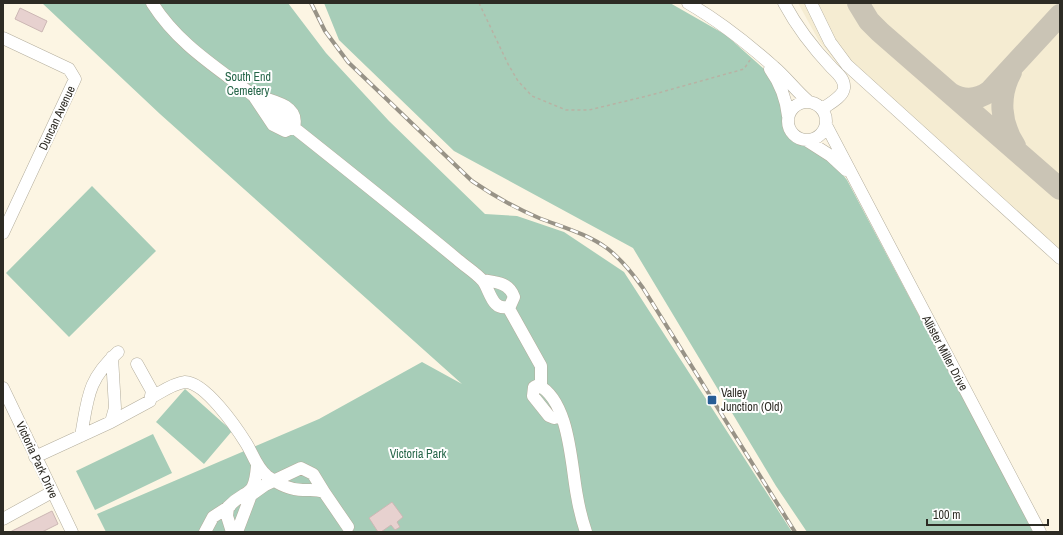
<svg xmlns="http://www.w3.org/2000/svg" width="1063" height="535" font-family="'Archivo Narrow',sans-serif">
<rect width="100%" height="100%" fill="#fcf5e3"/>
<path fill="#f5ecd2" d="M798,3h262v262l-223,-202 -18,-22z"/>
<path fill="#a7cdb8" d="M42,3h246l38,50 63,68 96,93 32,2 47,16 60,40 168,260h-686l-9,-18 222,-95 103,-57 40,22 -302,-270z
M324,3h346l56,32 38,34 8,12 12,30v14l4,10 7,7 8,2 31,20 13,16 187,352h-227l-31,-46 -143,-238 -179,-97 -115,-111z
M92,186l64,65 -87,86 -63,-64z
M185,389l47,42 -28,33 -48,-42z
M153,434l19,39 -77,37 -19,-39z"/>
<g fill="none" stroke-linecap="round" stroke-linejoin="round">
<path stroke="#cac4b5" stroke-width="22" d="M858,3l11,18 11,11 180,157
M1011,72c-13,24 -11,51 4,74
M950,93c13,8 28,7 40,-2l70,-76"/>
</g>
<path fill="#e7d1cf" stroke="#ccb7b4" d="M20,8l27,13 -5,11 -27,-13z
M392,502l11,15 -6,5 3,5 -5,3 -4,-5 -10,7h-3l-9,-14z
M52,511l6,13 -16,8h-32z"/>
<g fill="none" stroke-linecap="round" stroke-linejoin="round">
<g stroke="#b3ad9c" stroke-width="13">
<path id="minor" d="M152,3c28,44 68,66 107,97 67,53 134,106 199,160 8,7 18,13 25,21 7,9 9,32 27,25l4,-9c-5,-15 -19,-15 -32,-17
M688,3c31,18 59,40 86,64 12,10 22,24 34,34
M784,3c14,26 28,44 48,65 5,5 13,11 12,20 -1,9 -15,16 -22,21
M811,3l19,39 17,23 213,193
M3,38l66,31 6,10 -72,154
M770,69c10,14 16,29 18,47
M253,95c16,5 47,9 41,32l-9,4 -12,-6z
M788 121a19 19 0 1 1 38 0a19 19 0 1 1-38 0Z
M826,125l214,407
M806,140l25,16 15,14
M508,307l33,59v21
M3,388l69,144
M152,397c9,-5 22,-14 33,-15 20,0 51,45 61,61 7,11 10,24 21,33 11,8 23,14 36,14 8,0 14,-1 21,2l24,35
M561,416l-7,2 -5,-2 -16,-20 1,-9 4,-2c32,16 33,81 39,111 2,12 5,24 9,36
M111,422l4,-14 -3,-51
M81,436c7,-38 6,-56 37,-84
M35,457l76,-35 39,-21 2,-10 -15,-27
M3,519l49,-27
M205,532l8,-15 17,-11
M232,532l-5,-16 1,-9c19,-20 26,-7 29,-41
M237,532l14,-37 14,-10 36,-17 12,6 11,18"/>
</g>
<path stroke="#b8b2a4" stroke-width="1.5" stroke-dasharray="3 3" stroke-linecap="butt" d="M479,3l29,61 10,17 14,15 34,14h23l62,-15 93,-26 6,-9"/>
<use href="#minor" stroke="#fff" stroke-width="12"/>
<g stroke="#989387" stroke-width="4">
<path id="rail" d="M311,3l14,28 23,31 124,119c22,15 43,27 67,37 23,9 49,16 69,31 14,11 25,25 35,39l152,244"/>
</g>
<use href="#rail" stroke="#fff" stroke-width="2.5" stroke-dasharray="8" stroke-linecap="butt"/>
</g>
<rect fill="#275d95" stroke="#fff" stroke-width="1.5" x="707" y="395" width="10" height="10" rx="2"/>
<g text-anchor="middle" stroke-width="4" stroke-linejoin="round" paint-order="stroke">
<g font-size="12" fill="#266649" stroke="#fff">
<text x="248" y="81">South End<tspan x="248" dy="14">Cemetery</tspan></text>
<text x="418" y="458">Victoria Park</text>
</g>
<g font-size="12" fill="#2d2b24" stroke="#fff">
<text transform="translate(57 118) rotate(-65)" y="4">Duncan Avenue</text>
<text transform="translate(945 353) rotate(62)" y="4">Allister Miller Drive</text>
<text transform="translate(37 460) rotate(65)" y="4">Victoria Park Drive</text>
</g>
<g font-size="12" fill="#2d2b24" stroke="#fff" text-anchor="start">
<text x="721" y="397">Valley<tspan x="721" dy="14">Junction (Old)</tspan></text>
</g>
</g>
<rect width="1063" height="535" fill="none" stroke="#2d2b24" stroke-width="8"/>
<path d="M927 519v6h121v-6" fill="none" stroke="#2d2b24" stroke-width="2"/>
<text x="933" y="519" font-size="12" fill="#2d2b24" stroke="#ffffff" stroke-width="3" paint-order="stroke">100 m</text>
</svg>
